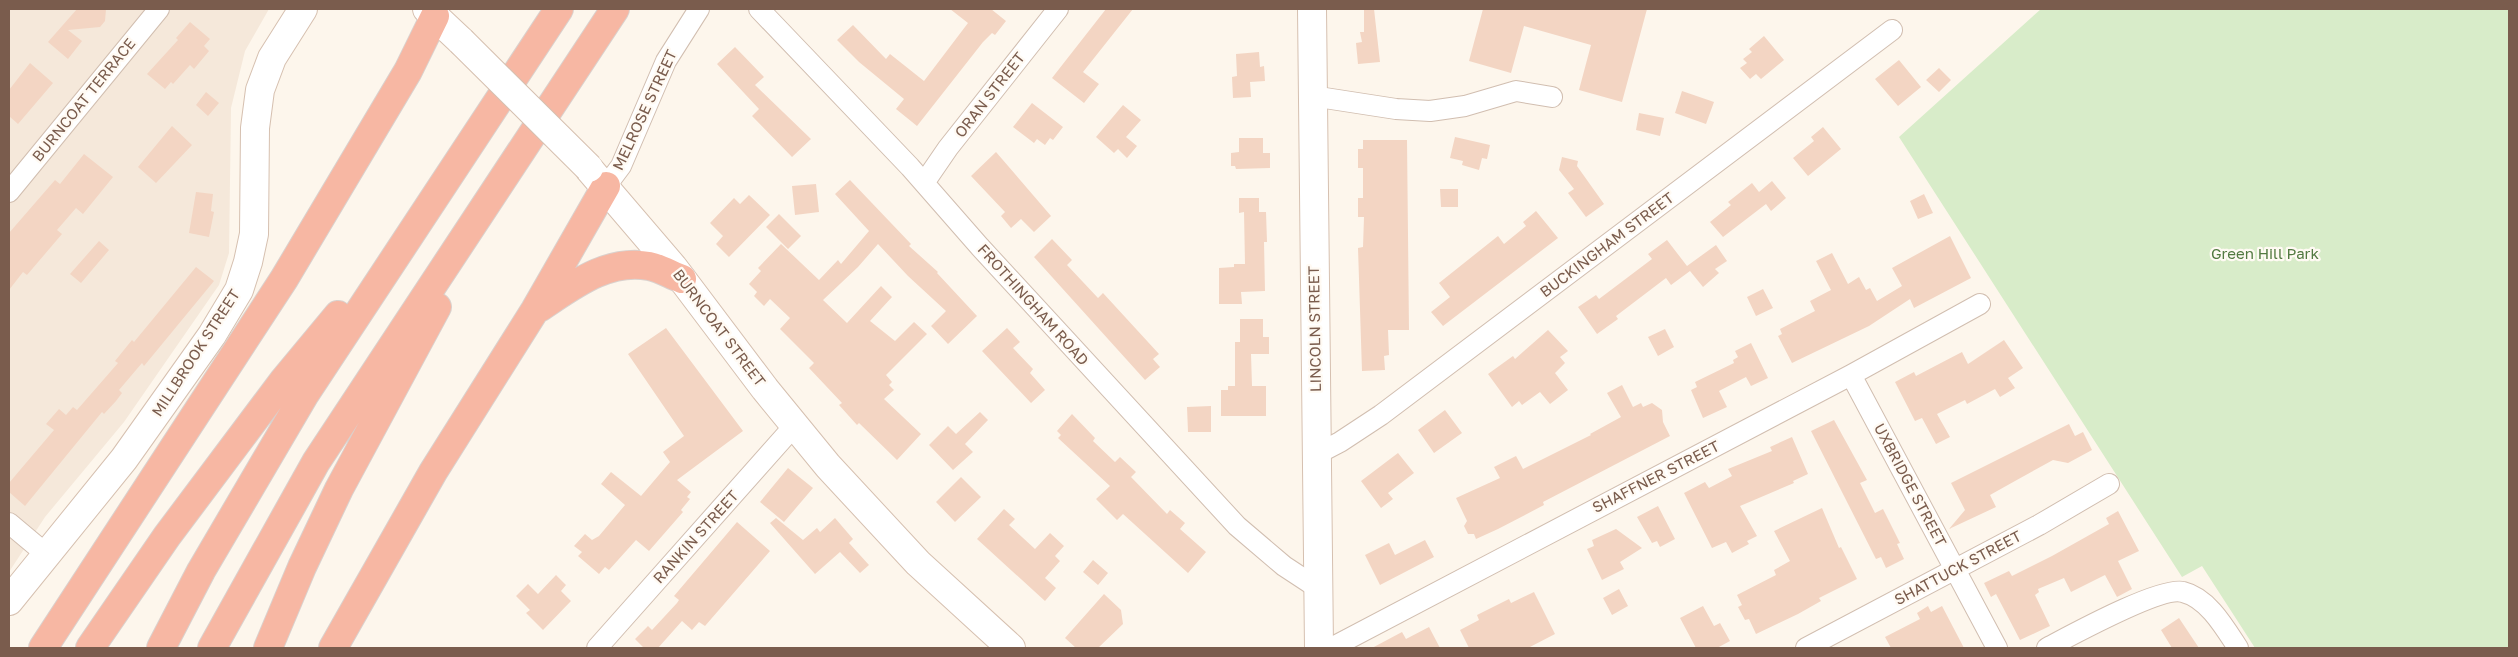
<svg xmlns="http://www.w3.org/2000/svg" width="2518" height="657" font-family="'Golos Text',sans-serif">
<rect width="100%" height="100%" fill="#fdf6ec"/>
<path fill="#f5e8da" d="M9,9h260l-24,42 -14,57 -2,145 -10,32 -95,137 -79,95 -36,55z"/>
<path fill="#d8ecc9" d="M2041,9h468v639h-254l-53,-82 -20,11 -283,-440z"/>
<path fill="#f3d5c3" d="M77,9h29l-1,12 -5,6 -32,3 14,11 -14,18 -20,-17z
M950,9h41l15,12 -11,14 -3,-2 -9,9 -66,84 -21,-17 8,-10 -45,-37 -22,-22 16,-15 33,34 4,-5 34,27 44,-58z
M1106,9h27l-50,63 16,12 -15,19 -32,-25z
M1364,9h10l6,53 -22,2 -2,-21 6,-1 -2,-10h4z
M1483,9h164l-25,93 -43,-12 12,-45 -67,-19 -13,47 -42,-12z
M190,22l20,17 -6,7 5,5 -15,18 -4,-4 -17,19 -2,-2 -6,7 -18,-15 31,-34 -2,-2z
M1764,36l20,24 -23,19 -5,-5 -6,5 -10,-11 7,-5 -4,-4 9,-7 -3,-3z
M735,47l29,30 -9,8 56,54 -19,18 -40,-41 7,-7 -42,-45z
M1259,52l1,15 4,-1 1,15 -15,1 1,15 -18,1 -1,-21 5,-1 -1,-22z
M1899,60l22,27 -23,19 -23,-27z
M30,63l23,20 -35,41 -9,-8v-26z
M1939,68l12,12 -12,12 -13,-12z
M1682,91l32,11 -8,22 -31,-11z
M206,92l13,11 -11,13 -12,-11z
M1032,103l31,24 -10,13 -3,-2 -5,7 -8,-6 -3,4 -21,-16z
M1123,105l18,15 -15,17 11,9 -10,12 -9,-9 -4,4 -18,-16z
M1639,113l25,5 -4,18 -24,-6z
M172,126l20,19 -36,38 -18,-16z
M1823,127l18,22 -33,27 -15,-18 21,-17 -3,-4z
M1455,137l35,8 -3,14 -5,-1 -3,12 -17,-5 1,-4 -13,-3z
M1239,138h24v15h7v15l-34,1 -1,-3h-4v-13l8,-1z
M1363,140h44l2,190h-21l1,25 -5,1 1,14 -23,1 -4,-123 5,-1 1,-30h-6v-19h5v-30h-5v-19h5z
M996,152l55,64 -17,16 -13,-13 -10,9 -10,-12 4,-4 -34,-36z
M84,154l29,23 -30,37 -7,-6 -19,22 5,4 -35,41 -4,-3 -14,18v-57l46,-53 5,4z
M1562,157l16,4 -1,5 27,38 -18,13 -18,-24 6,-4 -15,-19z
M850,180l61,64 -2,2 29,26 -1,1 40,43 -29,28 -17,-18 15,-15 -38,-35 -30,-32 -20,23 -35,33 24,23 34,-37 11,11 -22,24 25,20 19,-19 13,12 -41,41 6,7 -3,3 5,5 -10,9 37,35 -24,26 -38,-37 -2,2 -18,-20 3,-2 -33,-35 5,-5 -34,-34 10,-11 -20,-19 -6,7 -10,-10 3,-4 -8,-8 12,-13 -3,-3 23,-24 38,36 19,-20 3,4 28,-33 -34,-37z
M1772,181l14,17 -15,13 -5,-7 -43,33 -13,-15 21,-17 -3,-3 24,-19 7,9z
M816,184l3,28 -24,3 -3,-29z
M1440,189h18v18h-17z
M196,192l17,2 -2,17 3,1 -5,25 -20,-4z
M1924,194l9,19 -15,6 -8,-18z
M749,195l21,20 -41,42 -13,-13 7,-8 -13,-13 24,-25 6,6z
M1239,198h20v14h7l1,30h-3l1,49 -24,1 1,12h-23v-36l15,-1v-3h11l-1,-52 -5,1z
M1536,211l22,27 -115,88 -12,-14 19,-15 -11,-14 59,-47 6,8 22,-18 -3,-4z
M779,214l22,22 -13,13 -22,-22z
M1950,236l21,42 -57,30 -4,-9 -41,27 -77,37 -14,-27 4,-2 -2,-5 35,-18 -5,-10 21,-11 -15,-29 16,-8 16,31 11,-7 7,13 4,-2 7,13 25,-15 -10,-18z
M1052,239l20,21 -5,5 31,33 5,-5 56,61 -6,5 7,8 -15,13 -111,-123z
M1667,240l20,26 29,-21 11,16 -12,8 4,4 -16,14 -13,-16 -19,14 -5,-7 -50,38 2,3 -21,15 -19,-27 18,-12 3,4 53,-40 -4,-5z
M99,241l10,9 -28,33 -11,-9z
M196,267l18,14 -70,85 -2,-3 -23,27 3,3 -6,8 -12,13 -2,-2 -77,94 -16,-14v-9l45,-53 -8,-6 13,-15 7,6 7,-8 4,3 41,-47 -3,-2 17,-21 2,2z
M1763,289l10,19 -17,8 -9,-19z
M1240,319h23v18h6v17h-18l1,32h14v30h-45v-26h7v-4h7v-44h5z
M666,328l77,103 -66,49 14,12 -4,5 3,2 -9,11 2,2 -34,39 -13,-11 -27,30 -4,-3 -6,7 -21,-18 4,-4 -8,-6 11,-12 7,6 7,-4 26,-31 -24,-21 10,-12 30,24 29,-34 -7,-10 21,-16 -56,-82z
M1007,328l13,14 -7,6 20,21 -3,4 15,17 -14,13 -49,-52z
M1665,329l9,18 -16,9 -10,-19z
M1548,330l20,21 -8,6 5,6 -10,10 13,17 -18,14 -10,-12 -18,13 -3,-4 -7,6 -24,-33 25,-18 2,3z
M2004,340l19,28 -15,10 7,10 -15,9 -5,-8 -28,15 -2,-4 -28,14 13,23 -14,7 -14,-26 -7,3 -20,-39 19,-10 2,4 46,-24 6,12z
M1751,343l17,35 -17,8 -5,-9 -27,14 8,16 -24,11 -12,-28 6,-3 -2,-5 39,-19 -1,-3 5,-3 -3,-6z
M1622,385l11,22 8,-4 2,4 9,-4 10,7 1,12 7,14 -127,66 1,3 -46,24 -22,10 -2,-5h-6l-4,-8 3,-5 -11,-23 44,-20 -6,-11 22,-11 7,13 68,-34 -1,-1 31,-17 -14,-24z
M1211,406v26h-23l-1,-25z
M1445,410l17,23 -28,20 -16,-23z
M980,412l8,8 -23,24 8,8 -20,18 -24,-25 19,-19 8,8z
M1072,414l23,24 -2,3 22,21 5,-5 16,15 -5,5 36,37 3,-4 15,13 -5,6 26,23 -18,21 -65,-59 -6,6 -21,-21 14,-13 -52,-48 3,-3 -4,-4z
M1834,420l33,60 -7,3 15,30 8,-4 17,34 -3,1 7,15 -18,9 -5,-11 -5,2 -65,-128z
M2069,424l6,12 8,-4 9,18 -24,13 -15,-3 -38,21 -25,14 6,12 -47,22 16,-19 -14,-27z
M1792,437l16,37 -15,7 1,2 -54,23 17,30 -10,5 2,3 -17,9 -6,-11 -14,6 -28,-55 21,-11 4,6 23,-12 -4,-7 44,-18 -2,-4z
M1398,453l16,20 -26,20 5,6 -12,9 -20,-27z
M788,468l25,20 -29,34 -24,-20z
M961,477l20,20 -26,25 -19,-20z
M1658,506l17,33 -15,8 -3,-6 -5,2 -15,-26z
M1822,508l17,40 2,-1 16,32 -38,19 2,3 -23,13 -42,20 -7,-15 -4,1 -7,-13 4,-2 -5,-10 39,-20 -2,-5 16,-9 -16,-30z
M1004,509l11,10 -6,6 26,24 15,-16 14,13 -9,10 5,5 -15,17 11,10 -11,13 -68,-62z
M2118,511l21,40 -21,10 14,28 -15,8 -12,-22 -34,17 -7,-14 -26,11 1,3 -4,3 15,31 -30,14 -24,-46 -5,3 -7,-14 25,-12 3,5 40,-20 57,-32 -3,-6z
M776,518l27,22 14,-12 3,4 15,-14 18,21 -4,4 20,22 -9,8 -20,-21 -25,22 -45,-51z
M737,522l33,29 -65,75 -6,-4 -7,8 -10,-9 -24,27h-14l-9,-9 13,-13 4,4 25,-27 2,-3 -5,-4z
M1616,529l26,19 -22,14 4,7 -22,11 -15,-31 7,-3 -2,-6z
M1425,540l9,17 -54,28 -15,-30 24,-12 6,12z
M1093,560l15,13 -10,12 -15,-13z
M556,575l10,10 -5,6 10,10 -28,29 -17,-17 4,-3 -14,-14 12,-12 10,10z
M1619,589l9,17 -16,9 -9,-17z
M1534,592l21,42 -27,14h-59l-9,-18 19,-10 -2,-5 32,-16 2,4z
M1104,594l17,16 2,14 -25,24h-22l-11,-10z
M1703,606l11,20 6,-3 10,18 -13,7h-21l-16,-30z
M1928,606l3,6 11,-6 22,42h-73l-6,-11 35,-18 -3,-6z
M2179,618l20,30h-27l-11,-18z
M1429,627l11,21h-68l30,-16 4,7z"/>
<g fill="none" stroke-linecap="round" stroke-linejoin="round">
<g stroke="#d1beb0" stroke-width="22">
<path id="street" d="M759,9l151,158 70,80 257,279 47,40 35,23
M1312,96l84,13 34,2 35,-5 51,-15 36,6
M924,183l24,-35 110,-139
M606,186l15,-20 45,-105 33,-52
M9,192l150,-183
M1851,375l146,273
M1317,454l23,-12 41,-27 511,-385
M9,523l37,31
M597,648l198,-223
M1331,648l520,-273 129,-71
M1806,648l233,-123 70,-41
M2047,648c23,-12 114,-62 136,-56 25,6 42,36 55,56"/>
</g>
<g stroke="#d6c0b0" stroke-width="30">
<path id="secondary" d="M427,9l34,32
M1312,9l7,639
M590,170l83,97 92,122 63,77 90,97 93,85
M9,601l115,-142 88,-124 27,-45 9,-28 6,-28 1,-106 5,-38 12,-32 31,-49"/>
</g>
<g stroke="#dad1cd" stroke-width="30">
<path id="highway" d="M539,308c32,-21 68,-50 110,-42 11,2 22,9 33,13
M43,648l241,-369 124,-208 27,-55
M90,648l77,-112 117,-156 54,-65
M161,648l40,-77 104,-177 254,-385
M212,648l104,-186 299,-453
M268,648l34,-81 37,-78 98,-182
M333,648l100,-176 102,-162 71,-124"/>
</g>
<use href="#street" stroke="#fff" stroke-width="20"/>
<use href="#secondary" stroke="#fff" stroke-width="28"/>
<use href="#highway" stroke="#f7b7a3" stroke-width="28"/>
<g stroke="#d6c0b0" stroke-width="30" stroke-linecap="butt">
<path id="secondary-bridge" d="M461,41l128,127"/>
</g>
<use href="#secondary-bridge" stroke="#fff" stroke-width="28"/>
</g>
<g text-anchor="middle" stroke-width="4.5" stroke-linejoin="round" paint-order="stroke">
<g font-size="15" fill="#7a5c4d" stroke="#fffaf3">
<text transform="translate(990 95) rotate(-52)" y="5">ORAN STREET</text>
<text transform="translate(84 100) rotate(-51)" y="5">BURNCOAT TERRACE</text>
<text transform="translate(645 110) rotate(-65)" y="5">MELROSE STREET</text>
<text transform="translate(1607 245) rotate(-37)" y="5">BUCKINGHAM STREET</text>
<text transform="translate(1033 305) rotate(48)" y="5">FROTHINGHAM ROAD</text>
<text transform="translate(719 328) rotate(53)" y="5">BURNCOAT STREET</text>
<text transform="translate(1315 329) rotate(-91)" y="5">LINCOLN STREET</text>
<text transform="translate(196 353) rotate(-57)" y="5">MILLBROOK STREET</text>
<text transform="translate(1656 477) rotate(-27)" y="5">SHAFFNER STREET</text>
<text transform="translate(1910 485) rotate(62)" y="5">UXBRIDGE STREET</text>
<text transform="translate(696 537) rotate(-48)" y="5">RANKIN STREET</text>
<text transform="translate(1958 568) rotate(-28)" y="5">SHATTUCK STREET</text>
</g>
<g font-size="15" fill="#537a41" stroke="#fffaf3">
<text x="2265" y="259">Green Hill Park</text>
</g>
</g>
<rect width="2518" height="657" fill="none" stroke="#7a5c4d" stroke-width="20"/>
</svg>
